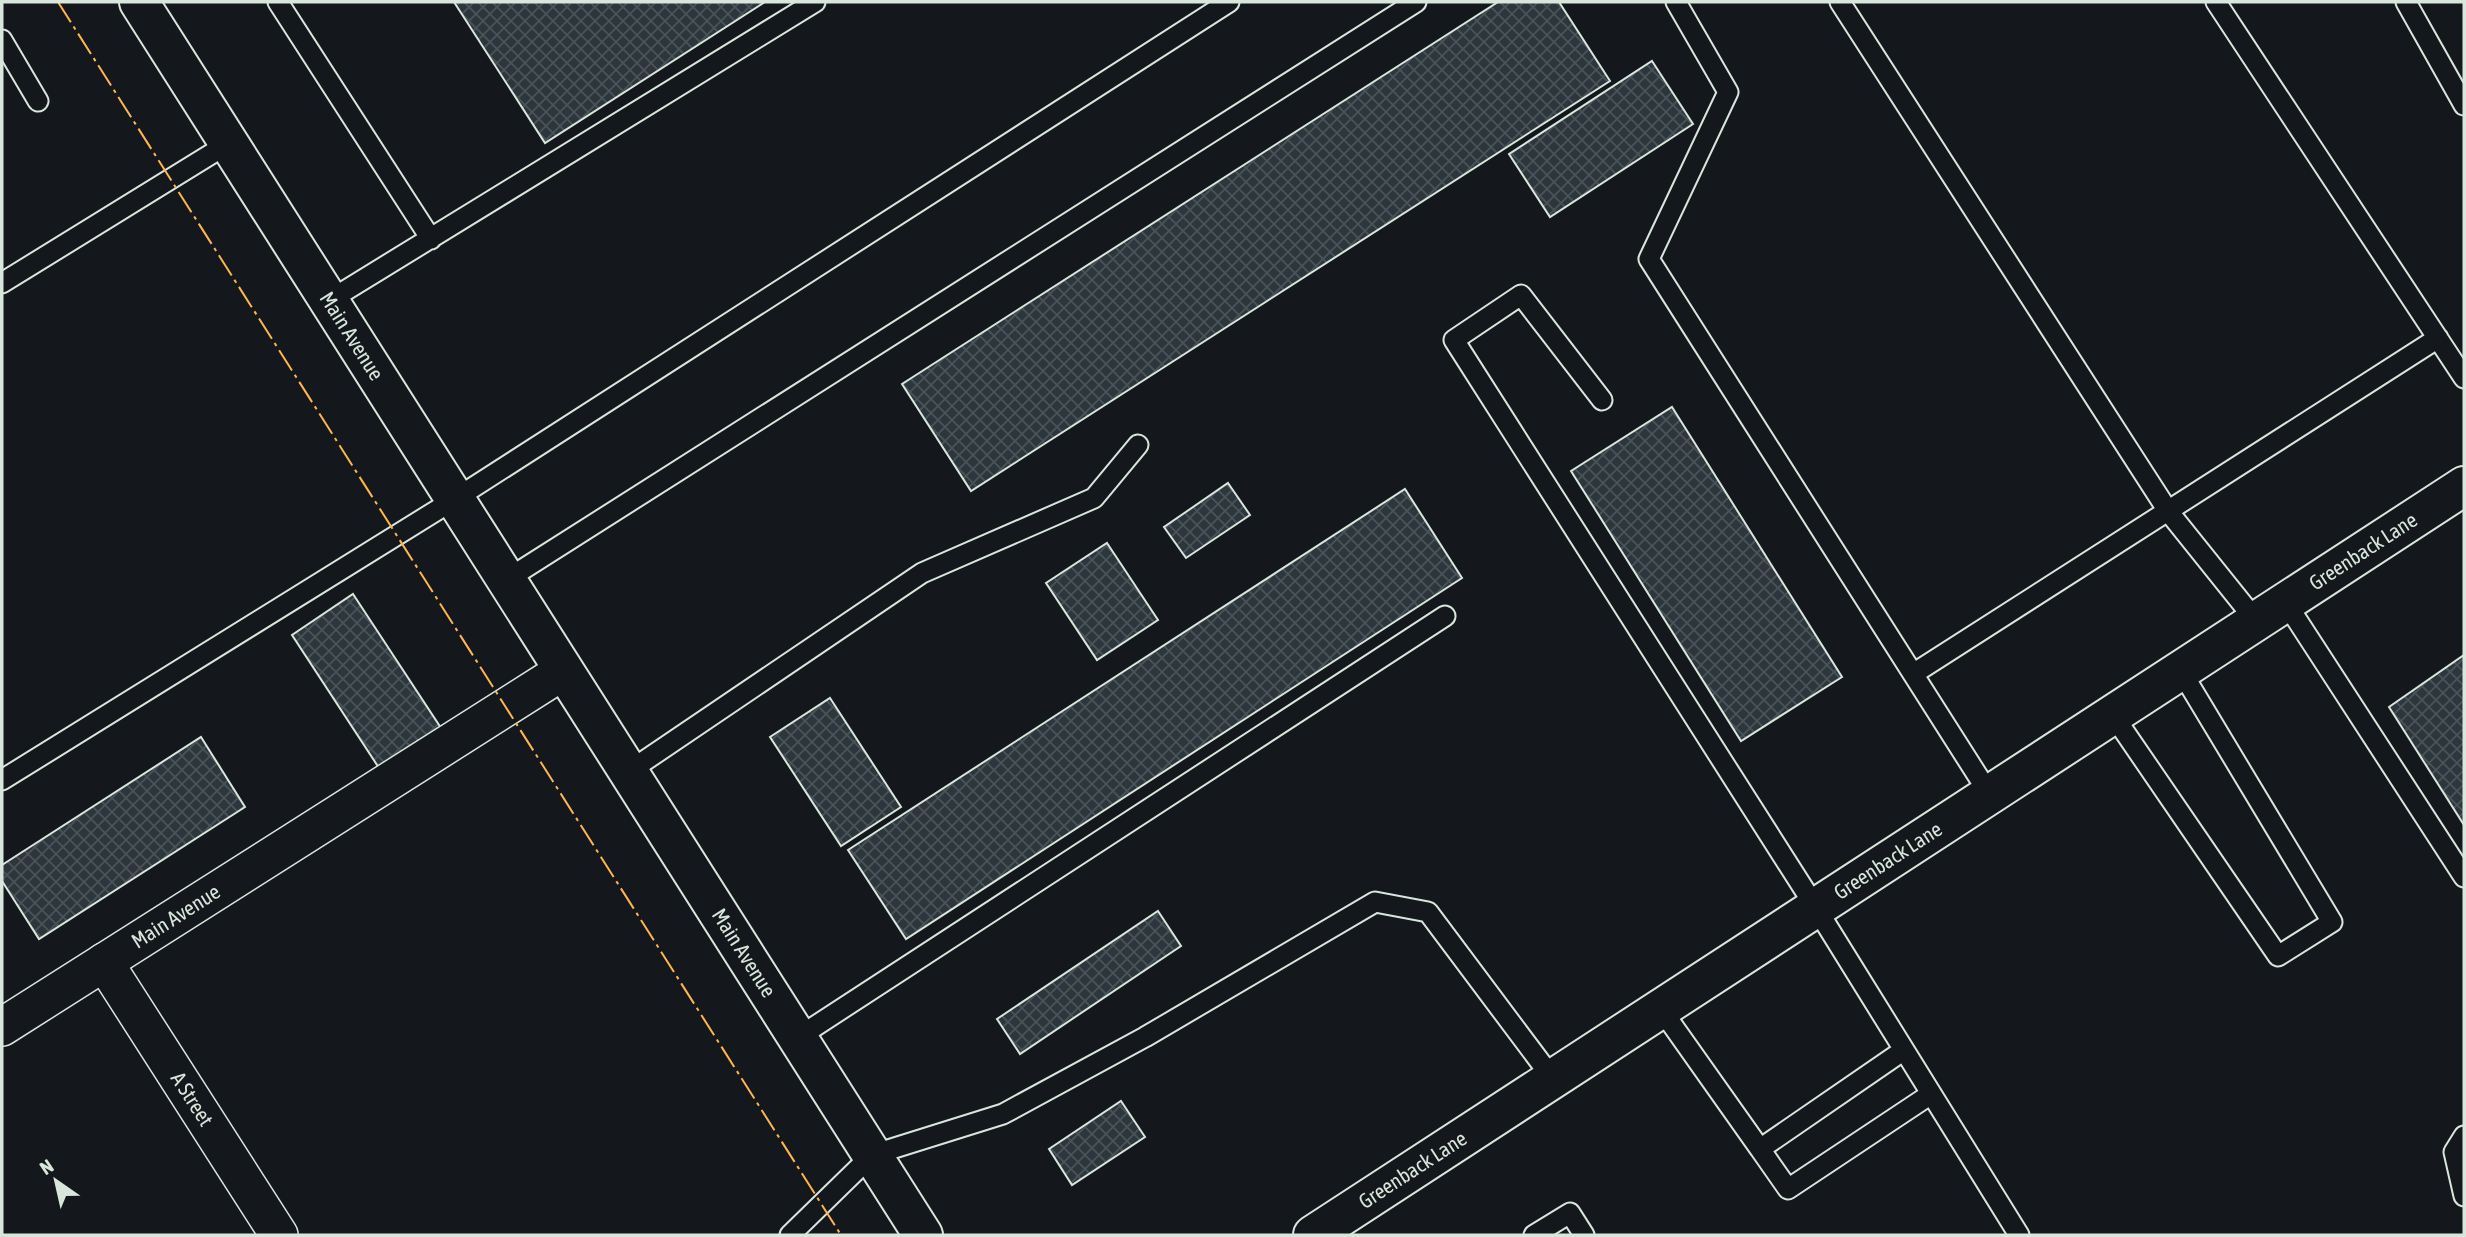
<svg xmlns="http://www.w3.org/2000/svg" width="2466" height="1237" font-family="'Asap Condensed',sans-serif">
<defs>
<pattern id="building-cross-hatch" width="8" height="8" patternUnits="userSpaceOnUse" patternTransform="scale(1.75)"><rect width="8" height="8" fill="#2c363c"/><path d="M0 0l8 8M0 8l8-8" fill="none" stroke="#4a5358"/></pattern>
</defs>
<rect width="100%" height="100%" fill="#14181c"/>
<path fill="url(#building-cross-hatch)" stroke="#d8e6dc" stroke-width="2" d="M454,2h311l-220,141z
M1498,2h61l51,79 -639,410 -69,-107z
M1652,61l41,63 -143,93 -41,-63z
M1672,407l170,270 -101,64 -170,-270z
M1228,483l22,32 -64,43 -22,-31z
M1405,489l57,89 -556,361 -58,-89z
M1107,543l51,77 -61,40 -51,-77z
M353,594l88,134 -62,40 -87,-133z
M2464,655v170l-75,-118z
M830,698l71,109 -60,39 -71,-109z
M201,737l44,70 -206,132 -37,-58v-16z
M1158,911l23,35 -161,108 -23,-35z
M1121,1101l24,36 -73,48 -23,-36z"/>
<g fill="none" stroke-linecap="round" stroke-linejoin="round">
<g stroke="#d8e6dc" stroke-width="23">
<path id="service" d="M278,2l153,237
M1676,2l52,90 -79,167 341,536
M1840,2l328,509 89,111
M2216,2l248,376
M2406,2l58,103
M2,40l36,61
M2,283l227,-140
M330,300l485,-298
M1602,400l-81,-105 -67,45 362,568 203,327
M506,580l910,-578
M2286,603l178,274
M1913,674l525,-336
M2113,715l165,241 54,-34 -151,-251
M628,772l294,-199 172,-75 44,-53
M2,780l453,-281 774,-497
M1661,1009l99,140 144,-99
M797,1038l648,-422
M2464,1136l-10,16 10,44
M1760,1149l28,40 143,-95
M790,1235l82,-80 131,-41 142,-77 230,-135 53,10 125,167
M1534,1235l36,-22 14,22"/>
</g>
<g stroke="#d8e6dc" stroke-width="40">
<g id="minor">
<path id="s1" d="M104,962l175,273"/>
<path id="s2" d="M2,1027l561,-356"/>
</g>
</g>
<g stroke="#d8e6dc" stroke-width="42">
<g id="tertiary">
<path id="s3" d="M139,2l784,1233"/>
</g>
</g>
<g stroke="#d8e6dc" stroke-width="42">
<g id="primary">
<path id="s4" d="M1313,1235l1151,-749"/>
</g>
</g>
<use href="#service" stroke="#14181c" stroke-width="19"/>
<use href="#minor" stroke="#14181c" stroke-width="37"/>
<use href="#tertiary" stroke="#14181c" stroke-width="38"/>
<use href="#primary" stroke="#14181c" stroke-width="38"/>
<path stroke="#ffb74d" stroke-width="2" stroke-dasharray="24 5 3.5 5" stroke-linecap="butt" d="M58,2l783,1233"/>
</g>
<g text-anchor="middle" stroke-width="5" stroke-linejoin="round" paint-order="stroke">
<g font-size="21" fill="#d8e6dc" stroke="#14181c">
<text dy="7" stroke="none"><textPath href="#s3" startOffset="396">Main Avenue</textPath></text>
<text dy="7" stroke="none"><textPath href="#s4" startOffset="1253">Greenback Lane</textPath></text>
<text dy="7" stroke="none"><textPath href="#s4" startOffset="686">Greenback Lane</textPath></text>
<text dy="7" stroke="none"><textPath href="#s2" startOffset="206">Main Avenue</textPath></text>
<text dy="7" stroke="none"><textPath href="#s3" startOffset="1127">Main Avenue</textPath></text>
<text dy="7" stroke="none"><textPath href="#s1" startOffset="163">A Street</textPath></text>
<text dy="7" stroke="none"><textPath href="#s4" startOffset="119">Greenback Lane</textPath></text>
</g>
</g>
<rect width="2466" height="1237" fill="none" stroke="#d8e6dc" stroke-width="7"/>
<g transform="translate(56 1181) rotate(326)" stroke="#14181c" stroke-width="5" paint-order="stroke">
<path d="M0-5L12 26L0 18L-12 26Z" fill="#d8e6dc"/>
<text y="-10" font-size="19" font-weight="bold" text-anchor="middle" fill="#d8e6dc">N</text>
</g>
</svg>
